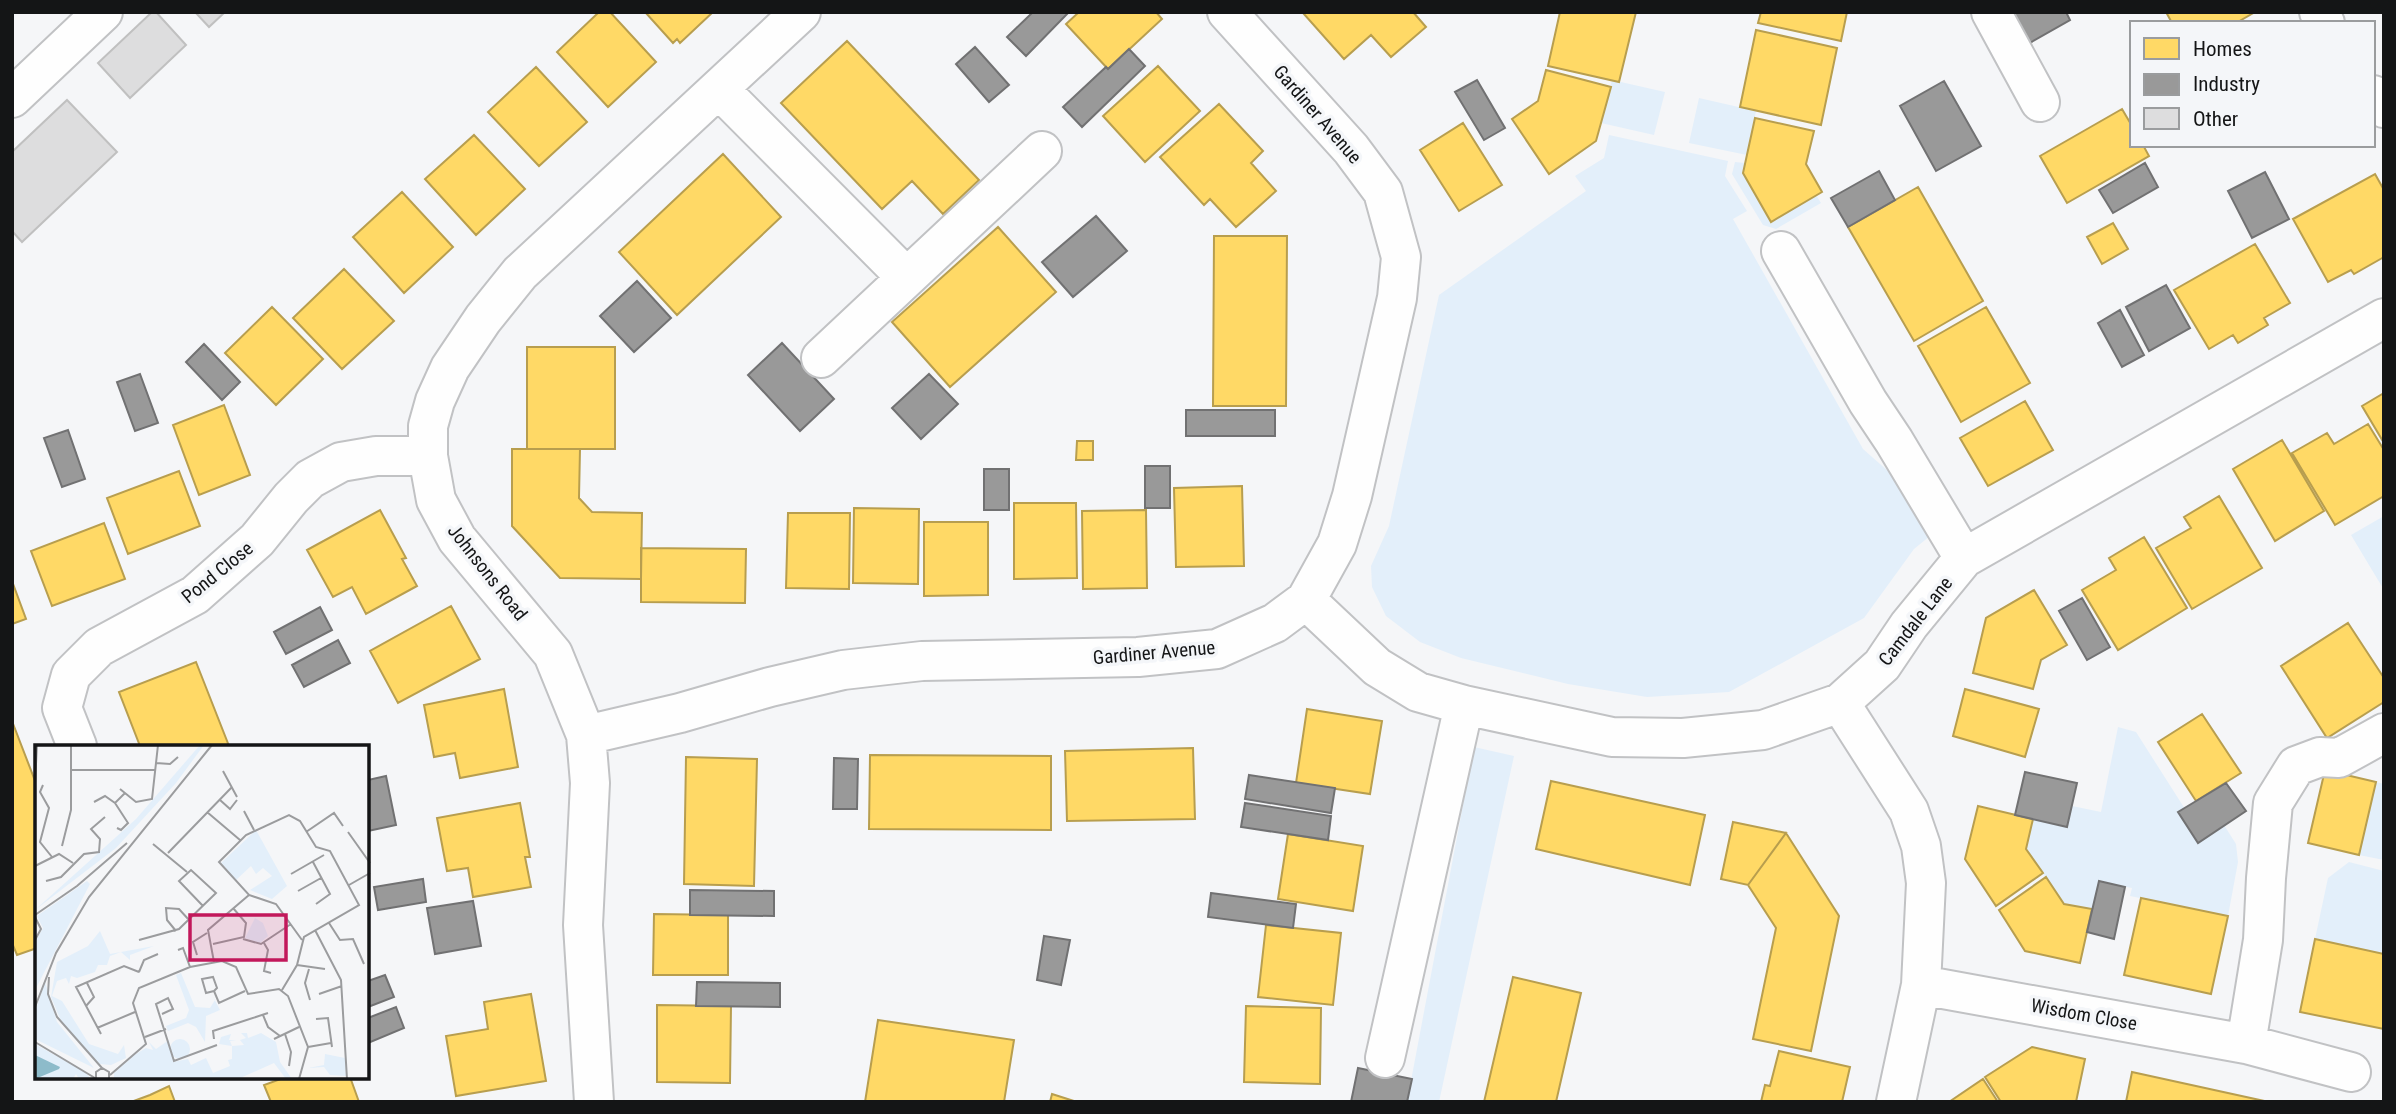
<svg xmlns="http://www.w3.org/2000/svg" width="2396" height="1114" font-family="'Roboto Condensed',sans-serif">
<rect width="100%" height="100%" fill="#f5f6f8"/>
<path fill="#e3effa" d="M1612,80l53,12 -11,43 -53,-12z
M1699,98l57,13 -9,44 -58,-12z
M1609,135l119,26 -3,15 22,35 -14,8 130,230 25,22 42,65 -16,13 -50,69 -135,74 -82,5 -79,-13 -107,-26 -41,-16 -34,-26 -14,-29 -1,-21 18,-40 50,-231 147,-104 -11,-15 29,-18z
M1735,162l10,1 -2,10 28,48 45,-26 5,8 -45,26 -13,-4 -31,-51z
M2384,516v74l-33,-55z
M2118,727l18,5 49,77 39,16 12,19 2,18 -10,54 -98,-20 2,-8 -32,-6 -8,27 -28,-5 -38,-55 7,-30 34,8 5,-21 29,6z
M1474,747l40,9 -75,346h-32z
M2376,782l8,2v76l-25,-5z
M2349,862l35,9v83l-69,-15 13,-61z"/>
<path fill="#ffd966" stroke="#b89e4e" stroke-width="2" d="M599,12h11l46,50 -48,45 -51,-55z
M645,12h68l-33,31 -3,-4 -4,4z
M1079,12h77l6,7 -54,50 -42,-45z
M1413,12l13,15 -35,30 -20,-22 -27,24 -41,-46z
M1560,12h76l-17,70 -71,-16z
M1761,12h86l-6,29 -83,-18z
M2166,12h89l-19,11h-64z
M1756,30l81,18 -16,77 -81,-18z
M847,41l132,139 -36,34 -31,-33 -30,28 -101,-106z
M1158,66l42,45 -55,51 -42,-46z
M536,67l51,55 -48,44 -51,-54z
M1546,70l65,17 -15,54 -47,33 -37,-55 26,-18z
M1219,104l44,47 -12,12 25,28 -40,36 -26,-28 -6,6 -44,-48z
M2122,109l10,17v19h11l6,11 -82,47 -27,-47z
M1755,118l59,13 -8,33 16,28 -51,30 -28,-49z
M1463,123l39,62 -43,26 -39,-61z
M474,135l51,54 -49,46 -51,-56z
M723,154l58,63 -104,98 -58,-63z
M2375,174l9,16v67l-30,17 -3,-4 -23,12 -35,-63z
M1918,187l65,114 -69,40 -66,-114z
M402,192l51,55 -49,46 -51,-56z
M2113,223l15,26 -26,15 -15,-27z
M998,227l58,65 -106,95 -58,-65z
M1214,236h73l-1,170h-73z
M2255,244l35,59 -26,15 4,7 -30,18 -5,-8 -24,14 -35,-59z
M344,269l50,52 -52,48 -49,-51z
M272,307l51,52 -47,46 -51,-52z
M1986,307l44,76 -69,39 -43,-76z
M527,347h88v102h-88z
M2384,393v50l-22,-37z
M2025,401l28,49 -65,36 -28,-48z
M224,405l26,70 -51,20 -26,-70z
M2368,424l16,26v46l-49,29 -43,-72 35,-20 7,11z
M2282,440l42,71 -49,30 -42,-72z
M1077,441h16v19h-17z
M512,449h68l-1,49 13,14 50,1 -1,66 -81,-1 -48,-52z
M179,471l21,55 -72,28 -21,-56z
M1242,486l2,80 -68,1 -2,-79z
M2219,496l43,72 -70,41 -36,-61 35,-20 -7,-11z
M1014,503h62l1,75 -63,1z
M854,508l65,1 -1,75 -65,-1z
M380,510l26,48 -4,1 15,27 -51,28 -14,-27 -19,10 -26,-47z
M1146,510l1,78 -64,1 -1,-78z
M788,513h62l-1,76 -63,-1z
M924,522h64v73l-64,1z
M104,523l21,56 -73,27 -21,-55z
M2144,537l43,71 -69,42 -36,-60 34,-20 -7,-12z
M641,548l105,1 -1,54 -104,-1z
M12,581l14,38 -14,5z
M2034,590l33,55 -26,15 -8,29 -60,-16 13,-55z
M451,606l29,53 -82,44 -28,-52z
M2348,623l36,55v24l-57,36 -46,-72z
M196,662l33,84h-89l-21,-54z
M504,689l14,78 -58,11 -5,-25 -21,4 -10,-52z
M1965,689l74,20 -14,48 -72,-21z
M1307,709l75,12 -12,73 -74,-11z
M2202,714l39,59 -45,28 -38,-59z
M12,721l25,65v162l-20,7 -5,-12z
M1193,748l2,71 -128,2 -2,-70z
M870,755l181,1v74l-182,-1z
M686,757l71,2 -3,127 -70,-2z
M2325,770l51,12 -17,73 -51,-12z
M1551,781l154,34 -15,70 -154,-36z
M520,803l10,54h-5l6,30 -58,10 -5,-29 -21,3 -10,-53z
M1978,806l55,13 -7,30 17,24 -47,33 -31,-47z
M1733,822l53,11 -38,52 -27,-6z
M1786,833l53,83 -28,135 -58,-12 23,-111 -28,-43z
M1288,834l75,12 -10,65 -75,-12z
M2046,877l18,27 28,5 -12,54 -55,-12 -26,-41z
M2141,898l87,18 -17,78 -87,-19z
M654,914l74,1v60h-75z
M1266,925l75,8 -8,72 -75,-8z
M2315,939l69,15v75l-84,-17z
M1513,977l68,16 -25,109h-72z
M531,994l15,87 -90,15 -10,-60 42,-7 -4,-27z
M657,1005l74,1 -1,77 -73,-1z
M1246,1006l75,2 -1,76 -76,-2z
M878,1020l136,20 -10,62h-139z
M2032,1047l53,12 -9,43h-75l-16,-25z
M1779,1051l71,16 -8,35h-81l4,-17 5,1z
M2132,1072l137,30h-143z
M286,1077h64l9,25h-88l-7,-17z
M1983,1079l15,23h-49z
M169,1086l6,16h-44l19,-7z
M1052,1094l25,8h-27z"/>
<path fill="#999" stroke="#717172" stroke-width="2" d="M1033,12h36l-43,44 -19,-19z
M2011,12h55l4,8 -42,24z
M975,47l34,38 -20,17 -33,-38z
M1129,49l16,17 -63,61 -19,-20 43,-40 2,2z
M1477,80l28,48 -21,12 -29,-48z
M1944,81l37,65 -45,25 -36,-65z
M2145,163l13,24 -45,26 -14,-23z
M1879,171l16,29 -47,27 -17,-29z
M2265,172l24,47 -37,19 -24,-47z
M1096,216l31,35 -54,46 -31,-35z
M637,281l34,37 -37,34 -34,-36z
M2166,285l24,43 -41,23 -23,-44z
M2120,310l24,45 -22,12 -24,-44z
M782,343l52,56 -34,32 -52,-56z
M204,344l36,38 -18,18 -36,-38z
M140,374l18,49 -23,8 -18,-49z
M929,374l29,30 -37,35 -29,-31z
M1186,410h89v26h-89z
M68,430l17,49 -23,8 -18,-49z
M1145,466h25v42h-25z
M984,469h25v41h-25z
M2082,598l28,49 -23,13 -28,-49z
M320,607l12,23 -46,24 -12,-22z
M338,640l12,23 -46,24 -12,-22z
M834,758l24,1 -1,50h-24z
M2025,772l52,11 -10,44 -52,-12z
M1249,775l86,13 -4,25 -86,-14z
M386,776l10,49 -28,6v-51z
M2226,783l20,28 -48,32 -20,-31z
M1245,803l86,13 -3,24 -87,-13z
M423,879l3,23 -48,8 -4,-23z
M2099,881l26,6 -11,52 -27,-7z
M690,890l84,1v25l-84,-1z
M1211,893l85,11 -3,24 -85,-11z
M473,901l8,45 -46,8 -8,-46z
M1044,936l26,4 -9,45 -24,-5z
M385,975l9,22 -26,10v-26z
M697,982l83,1v24l-84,-1z
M396,1007l8,21 -36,15v-25z
M1358,1068l54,11 -5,23h-56z"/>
<path fill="#ddddde" stroke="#c0c0c0" stroke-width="2" d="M152,12h4l30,33 -56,53 -32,-35z
M195,12h30l-16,15z
M67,100l50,52 -95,90 -10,-11v-79z"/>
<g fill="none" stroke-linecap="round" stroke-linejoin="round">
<g stroke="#c1c2c4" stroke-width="42">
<path id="minor" d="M1991,12l49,90
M2319,12l6,11
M719,89l187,188
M2373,95l11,13
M12,98l91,-86
M1781,251l87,151 26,39 70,117
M821,358l221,-207
M1306,600l71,67 41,25 46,13 148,32 71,1 80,-8 77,-27 42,-38 27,-40 55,-67 420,-240
M1840,703l69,108 12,35 5,37 -5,102 -25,117
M586,735l94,-22 90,-26 73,-17 79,-9 216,-4 79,-8 58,-26 31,-23 31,-56 15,-48 45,-198 4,-41 -18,-65 -32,-43 -124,-137
M77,746l-15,-38 9,-33 28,-28 96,-52 62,-55 34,-42 19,-19 31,-17 35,-6h52
M1921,985l325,59 17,-104 3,-62 7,-75 23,-37 24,-9 19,1 45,-25
M2246,1044l105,28
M1385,1058l79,-353
M594,1102l-11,-177 7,-142 -4,-48 -33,-81 -96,-115 -21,-39 -8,-44v-30l7,-25 15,-33 33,-49 37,-46 281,-261"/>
</g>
<use href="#minor" stroke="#fefefe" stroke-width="38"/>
</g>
<g text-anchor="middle" stroke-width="7" stroke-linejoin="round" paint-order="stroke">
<g font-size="19" fill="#141516" stroke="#f4f6f9">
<text transform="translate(1318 114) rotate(49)" y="7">Gardiner Avenue</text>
<text transform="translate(217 572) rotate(-39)" y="7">Pond Close</text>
<text transform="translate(488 572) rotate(52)" y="7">Johnsons Road</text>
<text transform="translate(1915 621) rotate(-52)" y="7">Camdale Lane</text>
<text transform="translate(1154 652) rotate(-5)" y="7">Gardiner Avenue</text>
<text transform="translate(2084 1014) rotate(10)" y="7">Wisdom Close</text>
</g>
</g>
<g transform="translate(35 745)">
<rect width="334" height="334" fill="#f5f6f8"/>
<path d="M165,0h4l-28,38 -60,65 -81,62 101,-91zM221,85l31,56 -15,13 -22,-9 22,-14 -9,-8 -7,6 -5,-8 -15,14 -15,-17zM52,136l3,3 -55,106v-48l8,-14 -6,-12zM220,173l8,5 5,13 -8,7 -15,-5zM65,186l10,23 44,-8 -24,9v5l-9,-8 -11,4 -3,9h-9l-3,7 -18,6 -6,-2 -2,8 -3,-6 -9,3 -5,15 10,5 27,43 29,10 6,-9 2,13 -15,7 -11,-1 -21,-23 -18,-20 -10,-24 6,-35 31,-16zM146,228l14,34 15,1 5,-8 -3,-5 8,15 -14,6 -1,26 -9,-15 -8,-4 -20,8 -2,-5 20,-8 3,-8 -13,-35zM10,237l12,40 37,46 -59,-29v-27zM206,288h6l1,5 13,-5 15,9 4,20 12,17h-6l-12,-16 -36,16h-124v-6l22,-19 10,-6 7,2 -4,-8 7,7 13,-9 4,22 15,-3 3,6 15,-7 7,15 17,-7 -2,-6 4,-1v-13l-13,-2 2,-7 10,-3 -2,6h7l-6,1 2,5 12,-1 -4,-5 6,-2zM135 304a10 10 0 1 1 20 0a10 10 0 1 1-20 0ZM0,299l50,28 6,7h-12l-3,-5 -3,5h-38zM290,309l20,4 1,18 -16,-1 -6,-8 -16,1 16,-3z" fill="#e3effa"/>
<path d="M0,310l25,12 -1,2 -24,10z" fill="#8dbbca"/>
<path fill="none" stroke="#9b9c9e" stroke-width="2" d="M121,18l14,1 8,-7M37,25h83M188,26l14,26M0,38l2,-38M8,40l-3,7 9,16 -9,34 12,15M85,44l16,13 16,-3 6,-54M185,55l10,9 7,-9M59,57l11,-6 10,7 10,-10M80,58l13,20 -7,7 -4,-2M209,66l10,19M172,67l33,28M271,87l28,-19 9,13M313,87l22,31M118,99l34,28M27,101l9,-36v-65M133,108l64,-66M278,117l17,32 -14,10M0,121l24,-12 14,9M256,129l33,-19M11,136l15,-4 23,-23 15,-2 1,-13 -9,-10 14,-12M314,140l21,-12M263,146l23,-13M0,170l42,-29 50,-43M0,172l6,12 -6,11M294,178l11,17 13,-1 11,25M280,185l26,50 6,99M141,186l-9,-11 -1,-12 13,1 10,11M208,194l18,5 30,-20M104,195l40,-11 37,-36 -25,-23 -12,11 24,25M229,198l4,7 -4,21 7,2M178,199l31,-7 2,-14 -13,-15M143,205l5,-2 7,19M162,210l-4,-13 14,-9M179,217l-6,-32 41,-35M262,220l28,4M274,224l-4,14 5,17M104,227l5,-12 14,-6M14,232l-1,17 9,23 45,51M247,245l15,-25 7,-28 55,-32 -29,-54 -14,-4 -16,-26 -11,-6 -43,20 -27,27 30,33 27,9 26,36M179,246l3,-3 -4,-11 -11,2 4,14 8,-2 5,12 26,-12M284,249l23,-8M51,261l8,-9 -7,-14M0,262l21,-54 33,-56 123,-152M127,269l11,-5 -5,-11 -12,6 18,57 43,-16M228,270l5,12 12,9M281,274l12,-1 4,29M62,283l38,-16M66,289l-25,-47 48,-21 15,6M250,289l6,18 -2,14M110,292l21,-8M179,294l-1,-8 55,-18M239,294l25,-12M0,297l60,36M273,302l23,-4M75,330l36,-31 -13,-41 6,-15 51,-21 32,-6 14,6 12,27 31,-5 9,7 20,51 -9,32M61,334v-7l6,-4 7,4v7"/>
<path fill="#c2185b" fill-opacity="0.15" stroke="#c2185b" stroke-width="3.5" d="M155,170h96v45h-96z"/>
<rect width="334" height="334" fill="none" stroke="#141516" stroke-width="3.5"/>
</g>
<rect width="2396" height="1114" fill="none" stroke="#141516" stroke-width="28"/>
<rect x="2130" y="21" width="245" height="126" fill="#f4f6f9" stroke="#9a9c9e" stroke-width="2"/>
<rect x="2144" y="38" width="35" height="21" fill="#ffd966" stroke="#9a9c9e" stroke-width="2"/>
<text x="2193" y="56" font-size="21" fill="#141516">Homes</text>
<rect x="2144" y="74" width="35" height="21" fill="#999999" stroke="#9a9c9e" stroke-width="2"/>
<text x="2193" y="91" font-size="21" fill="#141516">Industry</text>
<rect x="2144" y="108" width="35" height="21" fill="#ddddde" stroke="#9a9c9e" stroke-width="2"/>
<text x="2193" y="126" font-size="21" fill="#141516">Other</text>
</svg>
